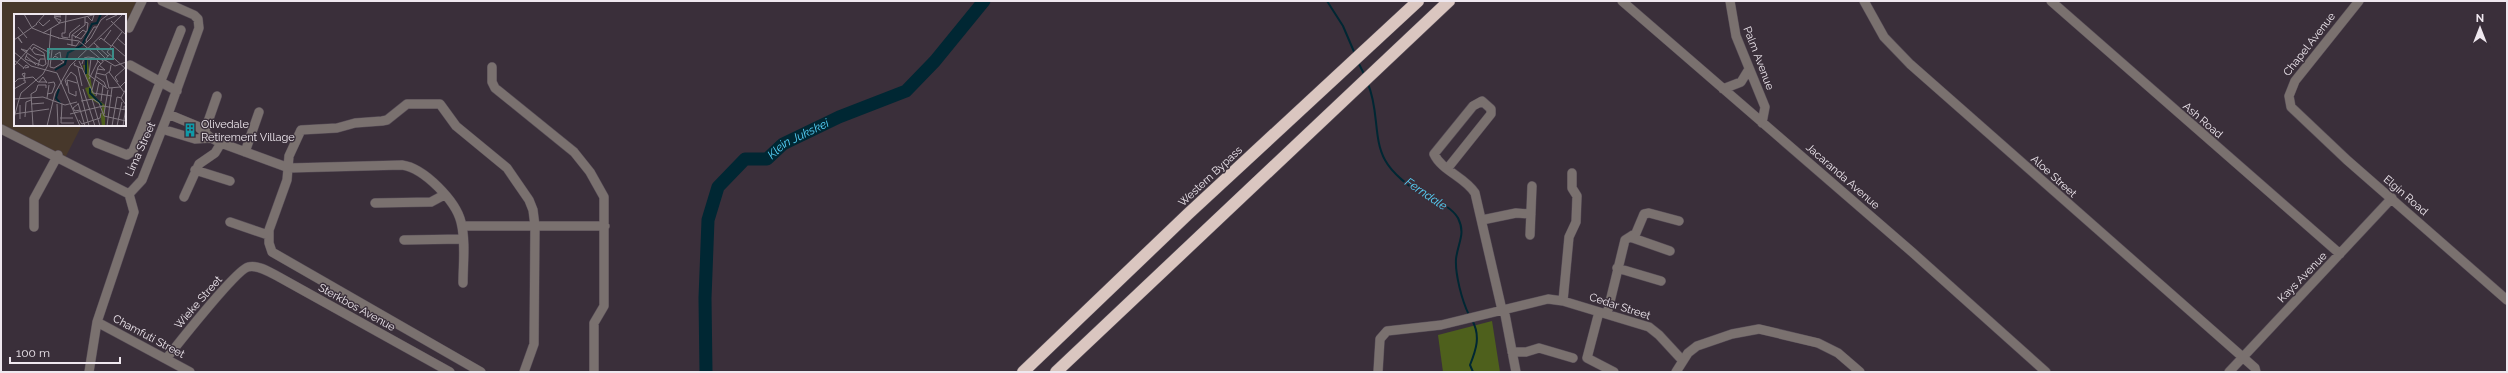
<svg xmlns="http://www.w3.org/2000/svg" width="2508" height="373" font-family="Raleway,sans-serif">
<rect width="100%" height="100%" fill="#3a2f3a"/>
<path fill="#47382b" d="M1,1h143l-19,38v-24h-110v110h67l-17,33 -64,-33z"/>
<path fill="#4e601c" d="M1492,321l8,51h-57l-5,-37z"/>
<g fill="none" stroke-linecap="round" stroke-linejoin="round">
<path stroke="#002733" stroke-width="2" d="M1327,1l16,25 12,28
M1358,62l6,12
M1368,84c11,25 5,55 17,76 7,13 25,28 38,34 11,6 28,12 35,24 8,16 0,24 -2,41 -1,15 6,42 13,56
M1472,320c9,16 4,30 -2,45l3,7"/>
<path stroke="#002733" stroke-width="13" id="s1" d="M706,372l-1,-74 3,-78 10,-33 27,-28h22l16,-15 56,-27 67,-26 29,-30 49,-60"/>
<g stroke="#574d57" stroke-width="10">
<path id="minor" d="M1622,1l290,251 134,120
M1730,1l6,35 29,71 -3,16
M1864,1l20,36 26,27 345,304 1,4
M2051,1l289,253
M2359,1l-64,80 -6,15 2,11 56,53 160,140
M129,28l13,-27
M130,65l47,26
M492,67v15l3,6 79,64 16,20 14,25v109l-10,17v49
M1723,89l18,-7 8,-13
M168,114l29,12 14,12 10,5 68,25 113,-3c22,3 54,36 59,57 5,19 2,42 2,61
M1,129l128,65
M162,129l33,10 16,-1
M203,136l14,-40
M97,143l30,12 6,-4 48,-121
M245,152l14,-40
M1447,169l44,-55v-5l-9,-8 -9,5 -39,48c8,17 31,23 41,39l27,117
M195,170l35,11
M184,197l15,-33 16,-11 6,-10
M375,203l56,-1 13,-7
M1482,220l34,-7 15,1
M230,222l38,13
M462,226h143
M34,227v-28l24,-44
M1530,235l2,-49
M1630,237l40,14
M404,240l59,-1
M1617,268l44,13
M1563,301l6,-64 7,-15 1,-26 -5,-8v-15
M1504,309l12,63
M1599,312l-12,46 27,14
M1607,314l18,-74 11,-7 8,-19 5,-1 30,8
M97,322l93,50
M1512,352h14l13,-4 34,10
M166,359c11,-14 70,-89 82,-92 10,-3 23,6 31,10l171,95
M89,372l8,-50 37,-110 -5,-18 13,-14 26,-66 31,-86 -1,-9 -4,-4 -32,-14
M481,372l-209,-120 -3,-9v-13l18,-50 2,-24 12,-26 36,-2 18,-5 27,-2 5,-1 20,-16h33l16,22 51,42 22,32 4,10 2,16 -1,118 -10,28
M1378,372l2,-33 7,-8 54,-6 107,-26 15,2 86,26 10,8 24,26
M1676,372l12,-19 9,-7 35,-12 27,-5 59,14 20,10 22,19
M2229,372l163,-174"/>
</g>
<g stroke="#574d57" stroke-width="13">
<path id="highway" d="M1023,372l165,-158 230,-213
M1056,372l393,-371"/>
</g>
<use href="#minor" stroke="#7a716f" stroke-width="9"/>
<use href="#highway" stroke="#dac6c0" stroke-width="12"/>
</g>
<defs>
<g id="building-bare" transform="scale(1.08)"><path d="M-4-6H4V6H1V3H-1V6H-4ZM-2.5-4.3h1.7v1.8h-1.7ZM.8-4.3h1.7v1.8H.8ZM-2.5-1h1.7V.8h-1.7ZM.8-1h1.7V.8H.8Z" fill="#0f9aa8" stroke="#3a2f3a" stroke-width="2.5" paint-order="stroke"/></g>
</defs>
<g fill-rule="evenodd">
<use href="#building-bare" x="190" y="130"/>
</g>
<g text-anchor="middle" stroke-width="3" stroke-linejoin="round" paint-order="stroke">
<g font-size="11" fill="#efe8ef" stroke="#3a2f3a">
<text transform="translate(2309 44) rotate(-52)" y="4">Chapel Avenue</text>
<text transform="translate(1759 58) rotate(69)" y="4">Palm Avenue</text>
<text transform="translate(2203 120) rotate(41)" y="4">Ash Road</text>
<text transform="translate(140 149) rotate(-66)" y="4">Lima Street</text>
<text transform="translate(1210 176) rotate(-43)" y="4">Western Bypass</text>
<text transform="translate(1843 176) rotate(41)" y="4">Jacaranda Avenue</text>
<text transform="translate(2054 176) rotate(42)" y="4">Aloe Street</text>
<text transform="translate(2406 195) rotate(41)" y="4">Elgin Road</text>
<text transform="translate(2302 277) rotate(-46)" y="4">Kays Avenue</text>
<text transform="translate(198 302) rotate(-49)" y="4">Wieke Street</text>
<text transform="translate(1620 306) rotate(18)" y="4">Cedar Street</text>
<text transform="translate(357 307) rotate(29)" y="4">Sterkbos Avenue</text>
<text transform="translate(149 336) rotate(28)" y="4">Chamfuti Street</text>
</g>
<g font-size="11" fill="#efe8ef" stroke="#3a2f3a" text-anchor="start">
<text x="201" y="128">Olivedale<tspan x="201" dy="13">Retirement Village</tspan></text>
</g>
<g font-size="12" font-style="italic" fill="#56d3fb" stroke="#3a2f3a">
<text dy="4" stroke="none"><textPath href="#s1" startOffset="285">Klein Jukskei</textPath></text>
<text transform="translate(1426 194) rotate(34)" y="4">Ferndale</text>
</g>
</g>
<g transform="translate(14 14)">
<rect width="112" height="112" fill="#3a2f3a"/>
<path d="M73,43l5,31 4,10 9,7v21h-3l-1,-8 1,-12 -13,-8 -4,-10 4,-1 -6,-22h2z" fill="#4e601c"/>
<path fill="none" stroke="#002733" stroke-width="2" d="M41,56l10,-6 3,-11 14,-8 10,-21 5,-1 4,-9M72,60v-16M76,74v5l12,12M45,75l-3,9 4,5"/>
<path fill="none" stroke="#827982" stroke-width="1" d="M10,0l8,14 12,5M73,2l5,5 2,-6M40,3l6,3h1l-2,3zM47,3l-7,-1h7M92,6l11,-5M97,7l15,14M25,8l4,4 7,-6M22,10l9,-10M4,13l9,11M108,18l-15,20 19,17M29,19l17,-10 37,-9M30,19l15,5M51,19l1,-19M51,19h-3v4l6,1M58,21l9,4 6,-8 1,-8 -3,-1M4,23l1,1 3,5 -4,-5M44,24l21,3 24,20M55,24l1,-5 10,-8M61,24l8,-8 3,2M103,24l9,8M0,26l23,-16M85,26l2,-2 10,8M90,26l7,-10M73,28l-1,-2 8,-13h3M80,29l14,13M53,30l9,2 3,-4M71,30l6,-6 10,-18 8,-6M98,31l14,12M58,32v-11l13,-10v-8M83,32v4l9,9M16,34l5,6 10,2M18,36l2,-3 10,6M38,36l-2,17 4,1 10,-6 -9,-6 -2,2M14,37l-7,-2 18,12M0,38l17,14 26,7 23,53M13,40l-2,5 18,7 3,-2 -2,-11M41,41l5,-3 1,7M12,42l10,9M0,46l10,8M91,46l10,6 11,-4M65,47l14,32 19,3M61,49l-1,2 9,4M68,50l2,-6 4,-1 7,1 6,6M0,52l19,-22 17,9M24,52l2,-7h5M64,53l4,19M9,55l3,-4 3,2 -4,1M83,55l8,1 -6,-5M95,58l15,20M82,59l9,2 5,-4 1,-6M75,61l19,14M75,61l2,-17M92,61l3,13M81,62l9,6 2,5M10,63l-2,-3 3,-1 -1,8h2M75,65l9,-18M25,68l4,-5 4,6M104,68l-3,-5 10,-9M0,69l4,-4 15,-2 5,5h9M53,72l-2,-6 6,-8 5,4 13,50M95,74l11,-1 6,-6M0,75l12,-7M69,75l12,37M112,75l-5,9 5,7M78,76l6,-23 12,-13M62,77v5l-7,-3 -2,-13 10,3M33,80l5,-1 3,-8 -1,-3 -6,1M82,82l3,-14M33,84l2,-13M0,85l29,-2 22,8 12,-3M78,85l8,27M67,87l12,-2 6,4 5,13M87,87l2,-15M4,89l3,-10 22,-19 5,-9 3,-37M64,89l7,23M17,90l13,-1M48,90l-1,19h13M64,90l-5,4 2,3 5,-1M6,91v14M0,100l35,-5M56,100l33,-8 23,4M90,100l4,-24M90,102l22,5M11,103l1,-15 5,-2M0,104l4,-15M46,104h13M65,106l3,4 18,-6 1,-5M19,112l-2,-32 5,-3 2,-6h8v3M33,112l8,-33 15,-27 53,-52M41,112l3,-1 -1,-21M93,112l5,-38M98,112l5,-29 5,1M103,112l5,-24M109,112l3,-19 -2,-1v3"/>
<path fill="#3c8d88" fill-opacity="0.15" stroke="#3c8d88" stroke-width="2" d="M34,35h65v10h-65z"/>
<rect width="112" height="112" fill="none" stroke="#efe8ef" stroke-width="2"/>
</g>
<rect width="2508" height="373" fill="none" stroke="#efe8ef" stroke-width="4"/>
<g transform="translate(2480 28)" stroke="#3a2f3a" stroke-width="3" paint-order="stroke">
<path d="M0-3L7 15L0 10L-7 15Z" fill="#efe8ef"/>
<text y="-6" font-size="11" font-weight="bold" text-anchor="middle" fill="#efe8ef">N</text>
</g>
<path d="M10 357v6h110v-6" fill="none" stroke="#efe8ef" stroke-width="2"/>
<text x="16" y="357" font-size="12" fill="#efe8ef" stroke="#3a2f3a" stroke-width="3" paint-order="stroke">100 m</text>
</svg>
